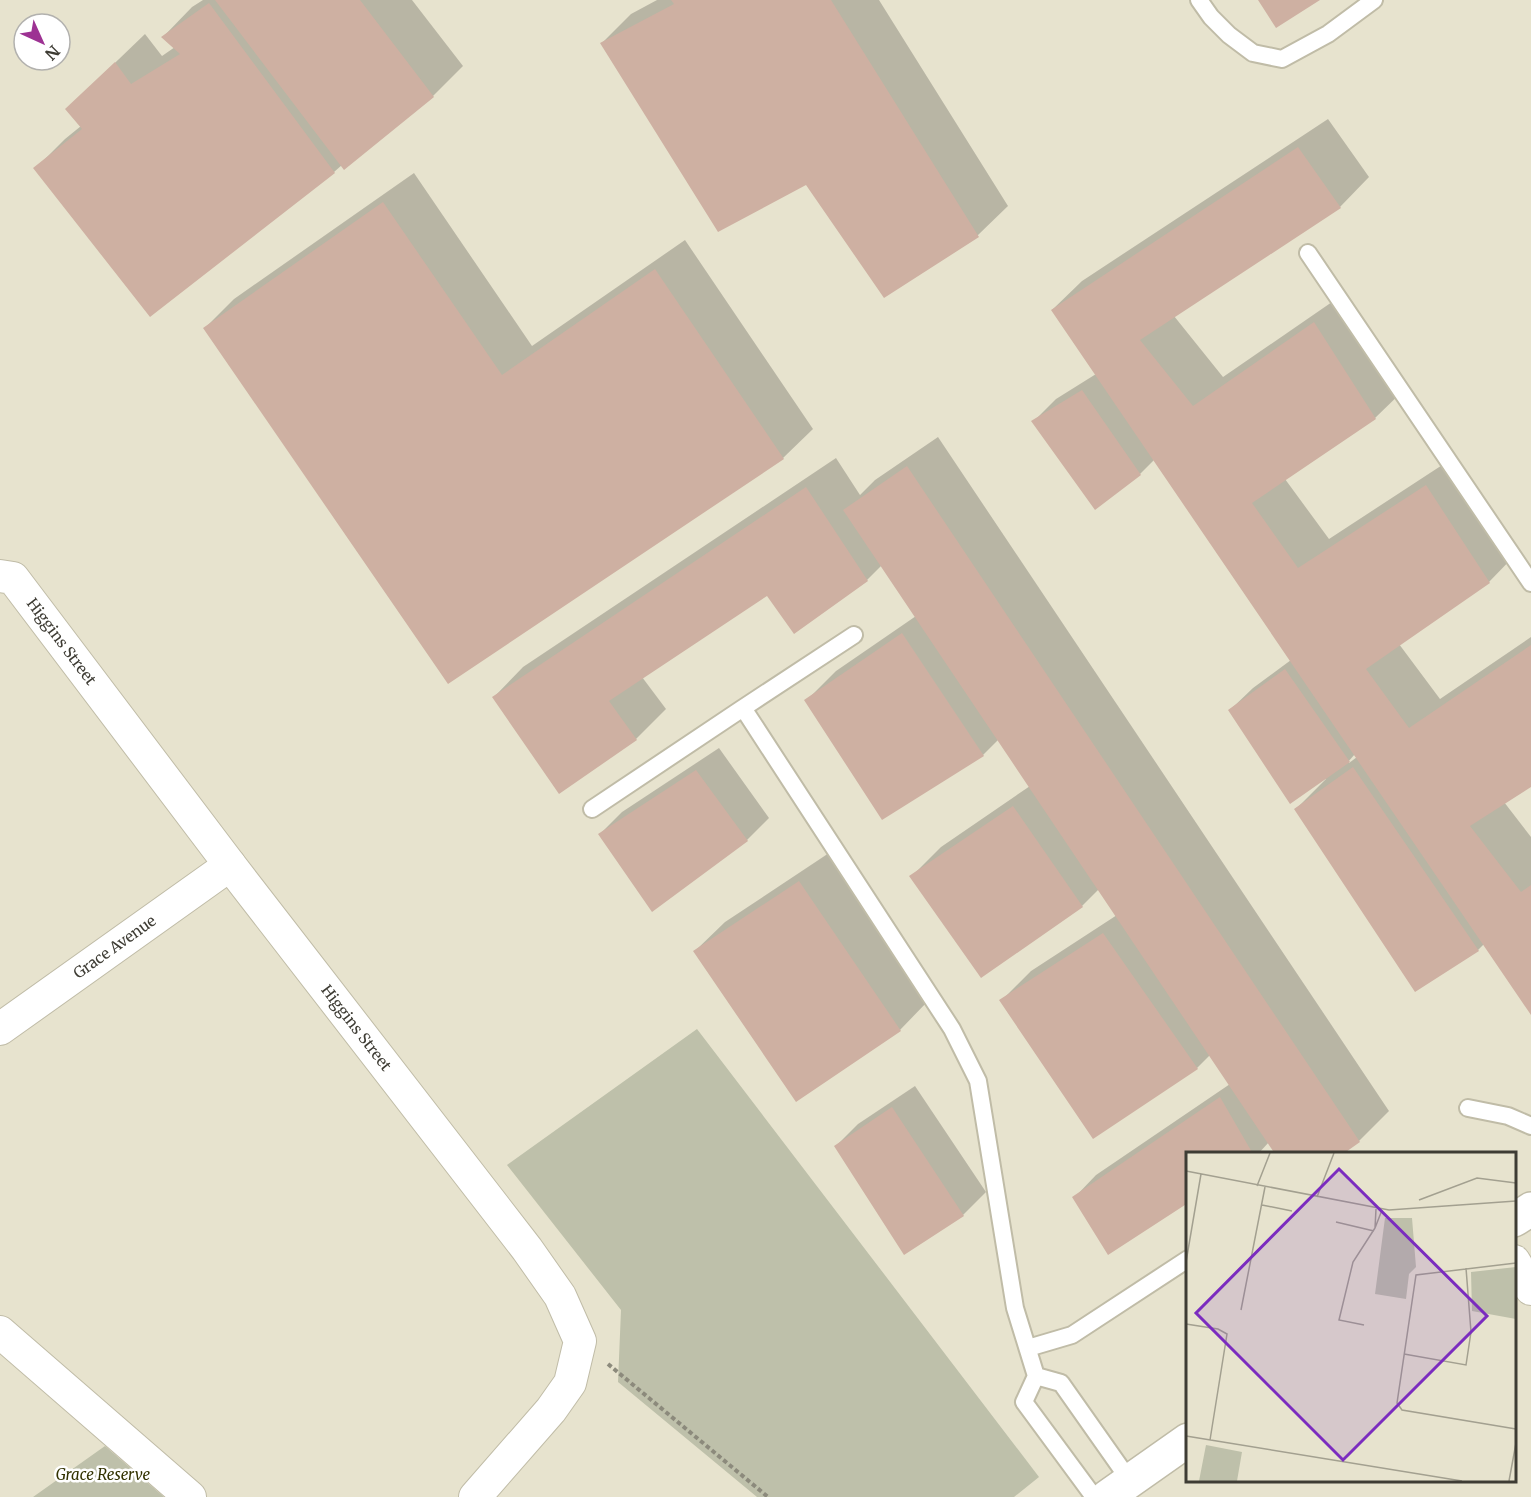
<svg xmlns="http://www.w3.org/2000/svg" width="1531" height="1497" font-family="Merriweather,serif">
<rect width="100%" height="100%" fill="#e7e3ce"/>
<path fill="#bec0aa" d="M697,1029l342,448 -25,20h-257l-139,-115 3,-72 -114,-145z
M105,1446l59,51h-131z"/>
<path fill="#0003" fill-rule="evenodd" d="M203,0h209l51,66 -30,30 -89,72 -2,-3 -8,7 -184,143 -115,-146 30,-30 16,-13 -14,-17 78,-75 17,22 13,-9 -12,-10 29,-30z
M657,0h222l129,206 -30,29 -93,61 -78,-113 -205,-140 29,-29z
M1328,119l41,58 -29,30 -166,109 49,61 122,-84 60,96 -30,29 -90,61 44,60 127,-83 62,96 -29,30 -90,62 41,55 91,-62v148l-27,17 27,35v176l-47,-69 -6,6 -62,40 -120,-181 30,-30 -96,-69 23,-22 38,-28 -137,-200 -14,14 -107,-52 23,-23 40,-25 -44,-64 30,-29zM1355,754l2,3 -8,6 -1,-1z
M414,173l118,173 153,-106 128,189 -30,29 -578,-130 29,-29z
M938,437l451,674 -30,30 -18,13 -72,-12 -11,12h-70l-114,44 22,-23 134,-91 -20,-29 -13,13 -196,-67 30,-30 86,-56 -18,-26 -17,17 -171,-29 30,-30 89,-61 -31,-47 -16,16 -100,63 -77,-117 30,-30 80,-55 -34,-51 -15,15 -100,14 -125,83 24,32 -30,30 -77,53 -65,-95 29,-30 313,-209 24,37 15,-15z
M719,748l50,70 -22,22 -147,-6 22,-22z
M829,853l100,147 -29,30 -205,-79 30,-29z
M915,1086l71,106 -23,23 -127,-69 22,-22z"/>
<path fill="#ceb0a2" d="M215,0h145l74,97 -90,73z
M671,0h160l148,237 -95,61 -78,-113 -88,47 -118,-189 74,-39z
M1258,0h62l-44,28z
M209,3l126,170 -185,144 -117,-149 49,-39 -17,-20 50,-47 16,22 49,-30 -19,-17z
M1298,147l43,61 -201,132 53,66 121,-84 62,97 -124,84 46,65 128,-83 64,98 -124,86 43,59 122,-83v142l-61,39 51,66 10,-7v130l-480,-705z
M383,202l119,173 153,-106 129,190 -336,225 -245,-356z
M1082,390l59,85 -46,35 -64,-89z
M907,466l453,676 -17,12h-68l-432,-644z
M806,487l62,94 -74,53 -27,-38 -158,105 28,39 -78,54 -67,-97z
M902,633l82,123 -102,64 -78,-120z
M1285,669l65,93 -60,42 -62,-94z
M1353,767l126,184 -64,41 -121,-183z
M696,770l52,71 -96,71 -54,-78z
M1013,806l70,101 -102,71 -72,-102z
M799,881l102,150 -105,71 -103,-151z
M1103,933l95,136 -105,70 -94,-139z
M1220,1097l33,57h-65v49l-80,52 -36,-58z
M892,1107l72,109 -60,39 -70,-109z"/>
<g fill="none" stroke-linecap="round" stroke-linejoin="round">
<g stroke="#c0bca7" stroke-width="20">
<path id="lane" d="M1199,0l12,17 18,18 24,18 29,6 46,-25 46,-34
M1308,253l223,330
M743,708l111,-73
M592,809l151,-101 209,321 26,52 37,227 21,68
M1468,1108l40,8 23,10
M1028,1348l44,-13 116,-76
M1094,1497l-70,-95 12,-26 25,7 69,98"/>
</g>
<g stroke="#c0bca7" stroke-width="34">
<g id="street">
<path id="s1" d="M0,576l13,2 217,287 297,384 33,47 20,45 -10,42 -19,27 -76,87"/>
<path id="s2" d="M0,1029l230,-164"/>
<path d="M1514,1261l17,28"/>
<path d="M0,1332l190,165"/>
</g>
</g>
<g stroke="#c0bca7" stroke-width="36">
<path id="secondary" d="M1514,1220l17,-11
M1107,1497l81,-57"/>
</g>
<path stroke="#8c8a7c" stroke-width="4" stroke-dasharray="4.5 3" stroke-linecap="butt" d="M608,1364l160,133"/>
<use href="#lane" stroke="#fff" stroke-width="16"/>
<use href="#street" stroke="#fff" stroke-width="32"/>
<use href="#secondary" stroke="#fff" stroke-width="33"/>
</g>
<g text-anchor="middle" stroke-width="5" stroke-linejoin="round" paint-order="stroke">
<g font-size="15" fill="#3e3c34" stroke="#fff">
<text dy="5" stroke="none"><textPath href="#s1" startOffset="93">Higgins Street</textPath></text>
<text dy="5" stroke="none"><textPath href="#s2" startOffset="141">Grace Avenue</textPath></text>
<text dy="5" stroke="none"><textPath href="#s1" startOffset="579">Higgins Street</textPath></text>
</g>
<g font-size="15" font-style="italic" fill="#323200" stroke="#fff">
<text x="103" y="1480">Grace Reserve</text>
</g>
</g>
<g transform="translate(1186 1152)">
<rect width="330" height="330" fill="#e7e3ce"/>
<path d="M199,66h27l4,49 -7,7 -3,25 -31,-5zM330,115v52l-44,-8 -1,-39zM20,293l36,7 -5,29h-38z" fill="#bec0aa"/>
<path fill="none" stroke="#a3a090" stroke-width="1.5" d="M0,19l203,39 127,-9M71,34l13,-33M131,45l17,-44M233,48l58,-22 39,5M76,53l30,6M190,57l-1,19 7,-18M150,70l38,9M0,110l15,-88M330,111l-100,12 -19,128 5,7 114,19M55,158l24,-123M0,172l32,5 9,5 -17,106M178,173l-25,-5 14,-58 22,-34M218,202l62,11 5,-33 -5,-64M0,284l276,45M323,329l7,-38"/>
<path fill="#7b2cbf" fill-opacity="0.15" stroke="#7b2cbf" stroke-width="3" d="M153,17l148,147 -144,144 -147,-147z"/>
<rect width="330" height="330" fill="none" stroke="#3e3c34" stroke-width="3"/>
</g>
<g transform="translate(42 42) rotate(135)"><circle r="28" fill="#ffffff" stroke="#b2b1ae" stroke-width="1.5"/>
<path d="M0-4.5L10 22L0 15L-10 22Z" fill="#9d3293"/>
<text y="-9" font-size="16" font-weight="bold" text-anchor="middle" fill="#3e3c34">N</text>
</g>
</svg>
